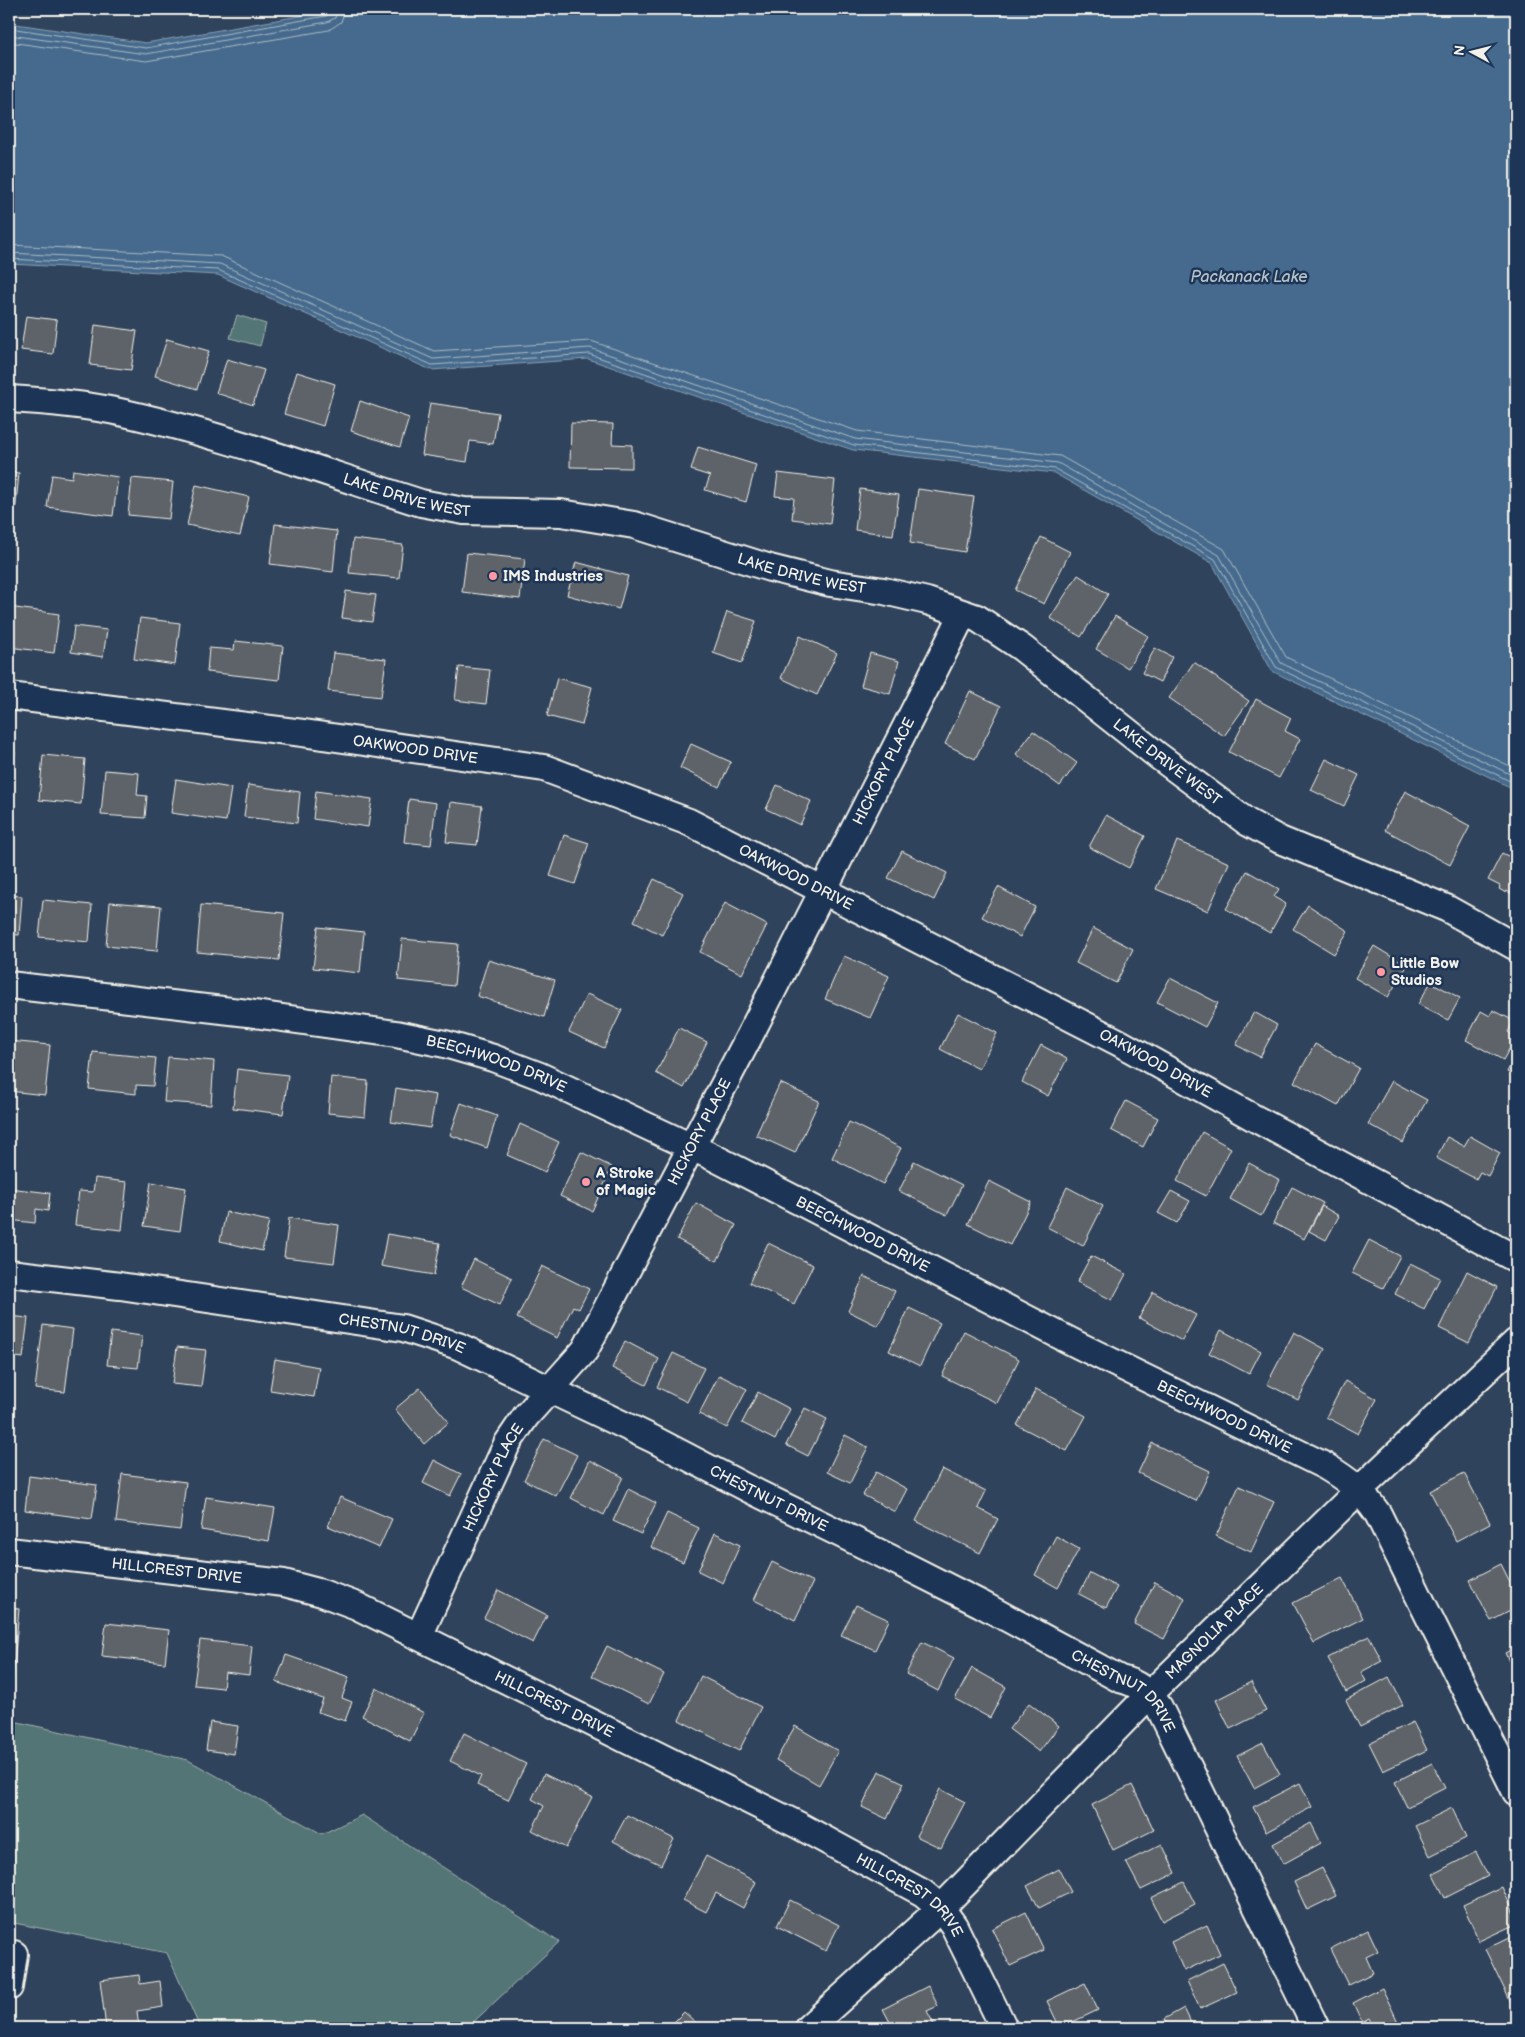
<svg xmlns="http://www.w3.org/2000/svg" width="1525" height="2037" font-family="'Balsamiq Sans',sans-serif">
<rect width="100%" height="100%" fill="#30435c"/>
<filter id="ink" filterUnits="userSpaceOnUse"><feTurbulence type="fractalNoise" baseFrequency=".02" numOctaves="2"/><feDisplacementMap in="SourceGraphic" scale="10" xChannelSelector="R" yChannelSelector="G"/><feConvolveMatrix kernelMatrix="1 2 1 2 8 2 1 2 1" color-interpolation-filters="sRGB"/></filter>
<g filter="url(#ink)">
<path fill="#537576" stroke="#a4b3af" d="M237,315l29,9 -6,22 -30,-8z
M9,1720l179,40 134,74 40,-19 197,127 -92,86h-267l-33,-75 -158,-31z"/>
<path fill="#456a8d" stroke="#8ba0b1" d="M339,9h1177v781l-244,-119 -60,-108 -158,-90 -201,-23 -265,-91 -157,11 -213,-95 -209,-11v-241l137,20z"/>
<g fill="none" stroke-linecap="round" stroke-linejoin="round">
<path stroke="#aebbc4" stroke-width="1" d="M9,28l137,20 180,-32 4,-3 1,-4
M9,35l137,19 181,-32 8,-4 2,-9
M9,42l137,19 183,-31 12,-8 4,-13
M9,245l212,11 213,95 157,-10 266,90 203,25 164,93 62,108 230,112
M9,253l211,11 213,95 157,-11 265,91 203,24 161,92 62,108 235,114
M9,259l209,11 214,95 157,-11 265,91 201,24 160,90 61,108 240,117"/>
</g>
<path fill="#5d6469" stroke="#f4f1e8" d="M26,316l31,4 -4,34 -32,-4z
M95,325l42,6 -6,39 -41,-5z
M167,339l42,12 -12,38 -42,-13z
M227,359l37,11 -11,35 -37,-12z
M297,372l38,12 -12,42 -39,-12z
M360,401l49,17 -9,29 -49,-16z
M430,403l68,10 -5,31 -23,-3 -3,21 -45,-7z
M571,423l42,1 -1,20 20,1v23l-62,-1z
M698,447l58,18 -10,37 -41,-12 5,-14 -19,-6z
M73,470l45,7 -5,39 -66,-9 5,-32 20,3z
M9,472l10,1 -6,62h-4z
M778,473l57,7 -5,44 -38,-5 2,-21 -19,-2z
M132,478l41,4 -4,37 -41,-4z
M196,485l53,12 -9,39 -53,-11z
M860,489l39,6 -6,40 -38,-5z
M918,489l56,8 -9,55 -55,-9z
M275,524l62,7 -4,41 -63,-8z
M1041,537l29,15 -26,52 -29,-14z
M353,539l50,6 -4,33 -50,-5z
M467,553l58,6 -5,40 -58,-7z
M576,562l52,14 -9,33 -52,-14z
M1078,575l30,19 -27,43 -31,-19z
M346,591l30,4 -4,27 -30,-4z
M9,607l50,7 -5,39 -45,-6z
M727,612l29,9 -14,42 -29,-10z
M1115,616l33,20 -20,32 -32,-19z
M140,618l40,5 -5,42 -41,-6z
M74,626l33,4 -4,27 -32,-5z
M800,636l37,17 -20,42 -36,-17z
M235,641l48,5 -4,34 -72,-8 2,-24 25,2z
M1155,648l17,9 -12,25 -18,-9z
M333,653l53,6 -5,38 -53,-6z
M870,653l29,8 -9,33 -29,-8z
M1194,662l55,39 -25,35 -55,-38z
M459,667l31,3 -4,34 -31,-4z
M557,678l35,9 -10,38 -35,-9z
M970,691l31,15 -26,53 -30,-15z
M1256,699l35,19 -6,13 15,8 -21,39 -50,-26z
M1033,731l44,32 -17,23 -44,-32z
M691,744l40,18 -12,25 -39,-19z
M9,751l6,1 -4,40 -2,-1z
M43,755l42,4 -4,45 -42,-4z
M1326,759l33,16 -15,31 -33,-16z
M105,770l34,3 -2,22 10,1 -2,22 -44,-3z
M176,779l55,9 -5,33 -55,-8z
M248,785l52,7 -3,31 -53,-6z
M777,785l34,16 -11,24 -34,-16z
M316,791l56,8 -4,28 -55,-8z
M1405,791l65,35 -20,39 -65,-35z
M409,799l27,4 -5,42 -27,-3z
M451,802l31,4 -5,39 -31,-3z
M1106,815l39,21 -16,32 -40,-21z
M564,835l25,8 -14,41 -25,-8z
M1177,841l52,22 -21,48 -52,-22z
M1516,846v50l-9,-5 -1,2 -7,-4 1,-3 -12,-6 14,-27 8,4z
M902,851l45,22 -13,27 -46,-22z
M1247,871l32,18 -5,8 12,7 -16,29 -44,-24z
M654,879l29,14 -21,42 -28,-14z
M998,887l37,20 -15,30 -38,-20z
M9,895l13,1 -3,39 -10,-1z
M43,900l49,5 -3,37 -50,-5z
M110,902l51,4 -4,45 -51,-5z
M725,903l42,22 -25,49 -42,-22z
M201,905l83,8 -5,47 -82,-8z
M1308,905l40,26 -14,23 -41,-25z
M318,927l46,5 -4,41 -47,-5z
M1093,928l40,21 -17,34 -40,-20z
M402,939l56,5 -4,42 -56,-6z
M1374,946l33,20 -19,31 -33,-19z
M844,956l45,20 -19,42 -45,-19z
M488,960l67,20 -11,37 -67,-21z
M1170,978l48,25 -13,24 -48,-25z
M1431,982l29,16 -12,22 -30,-16z
M587,994l35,16 -18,38 -35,-16z
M1493,1010l21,11 -6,11 8,5 -13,23 -37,-20 15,-29 9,5z
M1254,1012l23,13 -17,32 -24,-12z
M958,1013l39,20 -18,36 -39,-20z
M679,1028l28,14 -23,46 -28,-15z
M9,1041l41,4 -5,50 -36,-4z
M1315,1044l44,24 -21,38 -44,-24z
M1041,1045l26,14 -19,37 -26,-14z
M93,1052l63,6 -3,28 -17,-1v9l-47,-5z
M1516,1055v22l-9,-5z
M168,1057l46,4 -3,44 -47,-3z
M237,1069l51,6 -5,39 -50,-6z
M331,1077l37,4 -3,36 -37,-4z
M1392,1081l35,19 -24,43 -35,-19z
M780,1083l39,18 -24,52 -39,-18z
M396,1088l40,7 -6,33 -39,-6z
M1126,1101l32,17 -15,29 -32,-17z
M461,1103l36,13 -10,32 -37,-13z
M849,1122l52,26 -18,36 -51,-26z
M520,1124l39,18 -14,30 -38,-17z
M1202,1132l29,16 -25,48 -29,-15z
M1470,1136l30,17 -12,23 -8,-4 -4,7 -40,-21 11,-21 17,9z
M581,1152l31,15 -20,44 -32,-15z
M914,1161l48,24 -15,30 -48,-24z
M1249,1163l31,17 -19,36 -31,-17z
M95,1178l32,4 -5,48 -47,-5 4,-34 14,1z
M989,1181l42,21 -21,43 -42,-21z
M151,1182l35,6 -6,43 -36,-5z
M1067,1187l36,19 -20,40 -36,-19z
M1292,1187l31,16 -19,36 -31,-16z
M9,1188l41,5 -2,18 -12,-2 -1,14 -26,-3z
M1171,1191l19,10 -13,22 -19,-10z
M696,1203l40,22 -19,36 -40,-22z
M1322,1206l17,10 -13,24 -17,-9z
M226,1212l43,9 -7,30 -42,-10z
M289,1218l50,7 -5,38 -50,-6z
M387,1234l53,9 -6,32 -53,-9z
M1369,1240l31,16 -17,32 -31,-15z
M768,1243l45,22 -19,39 -45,-21z
M1091,1256l35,18 -14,26 -35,-18z
M474,1259l38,19 -12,27 -39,-18z
M1410,1263l30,15 -16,31 -29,-15z
M542,1266l47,23 -10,20 -6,-3 -16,32 -40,-20z
M1467,1271l30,16 -28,56 -30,-15z
M864,1276l31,15 -17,35 -30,-15z
M1153,1292l43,23 -14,26 -43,-23z
M909,1308l31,15 -20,43 -31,-15z
M9,1316l19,2 -5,40 -14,-2z
M43,1325l30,4 -8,63 -30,-3z
M1221,1330l40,21 -12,23 -40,-21z
M964,1331l55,28 -22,44 -55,-27z
M111,1332l31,4 -4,32 -31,-3z
M1294,1332l31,17 -27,51 -31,-16z
M625,1341l34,18 -13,26 -34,-17z
M177,1347l29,3 -5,37 -29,-3z
M673,1353l31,15 -17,34 -30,-15z
M275,1359l44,8 -5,30 -44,-7z
M719,1375l28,14 -20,39 -28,-14z
M1345,1381l32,18 -19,35 -32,-17z
M420,1388l29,34 -25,22 -29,-35z
M1036,1389l50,27 -19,35 -50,-26z
M758,1392l32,17 -15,31 -33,-17z
M805,1408l22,11 -19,37 -22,-11z
M845,1435l23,12 -18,36 -23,-11z
M544,1439l33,16 -21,41 -32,-16z
M1152,1443l58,28 -14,30 -58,-28z
M434,1460l27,14 -11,22 -27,-13z
M590,1460l33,17 -19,38 -33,-17z
M942,1469l44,22 -8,17 20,11 -18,34 -64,-32z
M876,1472l31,17 -12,23 -32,-17z
M1464,1473l26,50 -34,18 -26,-50z
M122,1474l64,8 -6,48 -64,-8z
M29,1476l68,9 -5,34 -67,-9z
M1239,1486l35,16 -23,50 -35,-16z
M628,1489l28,14 -15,31 -28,-13z
M206,1497l69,11 -6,33 -68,-11z
M340,1497l52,22 -13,29 -51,-22z
M667,1513l32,15 -16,34 -32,-15z
M715,1533l25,12 -17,38 -25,-12z
M1056,1536l23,13 -21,39 -23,-13z
M772,1562l41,20 -18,38 -41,-20z
M1501,1564l15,30v14l-25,13 -21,-41z
M1090,1573l27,14 -11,21 -27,-14z
M1342,1578l21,40 -49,25 -21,-40z
M1155,1582l30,16 -21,41 -30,-15z
M498,1590l49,25 -14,28 -49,-25z
M856,1605l33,15 -14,30 -34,-15z
M9,1608l10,1 -6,67h-4z
M106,1623l63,7 -4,33 -63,-7z
M1369,1636l13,25 -21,11 5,9 -20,11 -18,-34z
M200,1640l52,6 -3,29 -24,-3 -2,16 -29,-3z
M922,1642l32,16 -16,33 -32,-17z
M607,1646l57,28 -15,30 -57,-28z
M1516,1647v29l-11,-23z
M286,1655l63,22 -7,21 10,4 -7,19 -27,-9 5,-13 -47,-17z
M972,1668l34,19 -16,31 -35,-19z
M701,1676l60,31 -22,44 -60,-31z
M1389,1677l14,28 -43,22 -14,-27z
M1251,1682l15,29 -36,18 -14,-29z
M376,1688l48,25 -14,28 -48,-25z
M1029,1703l30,23 -20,26 -30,-23z
M210,1722l28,4 -4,28 -28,-4z
M1413,1722l14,28 -44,21 -14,-28z
M795,1726l43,25 -19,34 -43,-25z
M464,1733l62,31 -18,36 -31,-15 4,-9 -31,-15z
M1263,1743l17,31 -26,14 -17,-32z
M1432,1763l13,25 -38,19 -12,-25z
M879,1771l25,12 -17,36 -25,-12z
M544,1774l48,23 -26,51 -34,-18 12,-24 -12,-7z
M1300,1783l12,24 -46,25 -13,-25z
M1132,1785l22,45 -41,20 -21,-45z
M940,1789l25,13 -24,46 -25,-12z
M1452,1808l14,30 -36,18 -15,-30z
M627,1815l47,24 -13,26 -48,-24z
M1311,1823l10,20 -38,21 -10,-20z
M1162,1844l14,29 -35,17 -15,-28z
M1476,1852l12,24 -43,22 -12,-24z
M706,1856l50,26 -13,26 -27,-15 -10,19 -23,-12z
M1322,1868l14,28 -29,14 -13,-28z
M1059,1869l12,23 -32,16 -12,-22z
M1184,1882l11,22 -33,17 -11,-23z
M1502,1887l14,31v6l-37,17 -16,-36z
M790,1900l49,25 -13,26 -49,-25z
M1026,1912l18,38 -34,16 -18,-37z
M1207,1925l13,29 -36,17 -13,-29z
M1368,1930l10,21 -12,6 7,16 -25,12 -18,-36z
M1516,1934v72l-3,1 -28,-58z
M1223,1963l14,29 -37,17 -13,-28z
M139,1975l1,9 20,-3 3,26 -26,4 2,17h-33l-6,-48z
M1085,1983l13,27 -38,18 -13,-27z
M928,1986l10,20 -11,5 9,17h-43l-10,-19z
M1382,1988l17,36 -9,4h-16l-5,-10 -7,4 -9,-19z
M1184,2008l8,17 -7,3h-17l-4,-9z
M684,2012l18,16h-34z
M1251,2020l3,8h-20z"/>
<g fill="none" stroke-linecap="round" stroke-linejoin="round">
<g stroke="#f4f1e8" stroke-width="30">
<g id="minor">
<path id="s1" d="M9,399c35,2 71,5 106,12 103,22 205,60 306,92l43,8 97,2 73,12 136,43 60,15 54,8 43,10 50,17 45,30 135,107 90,67 33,18 166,68 70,39"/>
<path id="s2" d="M9,696l294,37 241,35 145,54 429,220 138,77 260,140"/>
<path id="s3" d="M9,985l239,28 148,21 49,10 48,14 47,18 175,82 363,187 247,121c25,15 36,24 53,48l138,278"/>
<path id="s4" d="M9,1273l111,13 283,42 55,18 195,93 94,49 143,70 91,46 139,75c18,4 28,13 39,28l157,321"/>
<path id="s5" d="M9,1551l275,32 38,10 35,13 441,219 125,68 18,15 13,18 50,102"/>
<path id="s6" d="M419,1636l88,-192 19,-28 59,-66 165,-315 213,-421"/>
<path d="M9,1987l5,-33"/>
<path id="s7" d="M808,2028l133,-120 209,-214 209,-204 157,-148"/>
</g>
</g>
<use href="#minor" stroke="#1d3557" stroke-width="26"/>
</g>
</g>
<g fill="#ff9aa2" stroke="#1d3557" stroke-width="2">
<circle cx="493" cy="576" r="5"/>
<circle cx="1381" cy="972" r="5"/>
<circle cx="586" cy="1182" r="5"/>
</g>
<g text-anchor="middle" stroke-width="5" stroke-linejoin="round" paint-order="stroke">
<g font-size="15" fill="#f4f1e8" stroke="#1d3557">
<text dy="5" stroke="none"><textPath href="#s1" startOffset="411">LAKE DRIVE WEST</textPath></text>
<text dy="5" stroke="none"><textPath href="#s1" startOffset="816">LAKE DRIVE WEST</textPath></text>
<text dy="5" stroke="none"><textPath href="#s2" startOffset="410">OAKWOOD DRIVE</textPath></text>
<text dy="5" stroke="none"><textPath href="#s1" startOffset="1236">LAKE DRIVE WEST</textPath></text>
<text dy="5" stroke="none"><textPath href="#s6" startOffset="985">HICKORY PLACE</textPath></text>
<text dy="5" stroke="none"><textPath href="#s2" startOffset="815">OAKWOOD DRIVE</textPath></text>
<text dy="5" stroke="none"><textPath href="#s2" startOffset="1220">OAKWOOD DRIVE</textPath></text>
<text dy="5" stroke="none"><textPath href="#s3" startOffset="495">BEECHWOOD DRIVE</textPath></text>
<text dy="5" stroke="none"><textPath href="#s6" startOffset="580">HICKORY PLACE</textPath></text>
<text dy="5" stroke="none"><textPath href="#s3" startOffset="900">BEECHWOOD DRIVE</textPath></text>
<text dy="5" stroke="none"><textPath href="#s4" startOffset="398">CHESTNUT DRIVE</textPath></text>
<text dy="5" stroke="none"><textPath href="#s3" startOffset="1305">BEECHWOOD DRIVE</textPath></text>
<text dy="5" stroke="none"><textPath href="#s6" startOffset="175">HICKORY PLACE</textPath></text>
<text dy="5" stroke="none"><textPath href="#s4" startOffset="802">CHESTNUT DRIVE</textPath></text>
<text dy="5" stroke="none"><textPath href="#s5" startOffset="169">HILLCREST DRIVE</textPath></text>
<text dy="5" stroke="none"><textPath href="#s7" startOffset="568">MAGNOLIA PLACE</textPath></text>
<text dy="5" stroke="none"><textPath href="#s4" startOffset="1208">CHESTNUT DRIVE</textPath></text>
<text dy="5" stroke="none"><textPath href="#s5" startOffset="574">HILLCREST DRIVE</textPath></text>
<text dy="5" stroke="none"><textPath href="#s5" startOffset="979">HILLCREST DRIVE</textPath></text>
</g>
<g font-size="15" font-weight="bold" fill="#f4f1e8" stroke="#1d3557" text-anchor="start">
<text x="503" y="581">IMS Industries</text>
<text x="1391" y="968">Little Bow<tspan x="1391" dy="17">Studios</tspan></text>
<text x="596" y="1178">A Stroke<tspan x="596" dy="17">of Magic</tspan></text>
</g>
<g font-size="16" font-style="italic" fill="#b7c2c8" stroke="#1d3557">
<text x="1249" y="282">Packanack Lake</text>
</g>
</g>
<rect width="1525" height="2037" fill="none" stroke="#1d3557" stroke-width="30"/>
<rect x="15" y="15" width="1495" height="2007" fill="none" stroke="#f4f1e8" stroke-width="2" filter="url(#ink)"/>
<g transform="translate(1472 52) rotate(277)" stroke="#1d3557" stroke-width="4" paint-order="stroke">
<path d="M0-4L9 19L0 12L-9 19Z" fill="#f4f1e8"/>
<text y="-8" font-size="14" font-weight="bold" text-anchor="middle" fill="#f4f1e8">N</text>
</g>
</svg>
